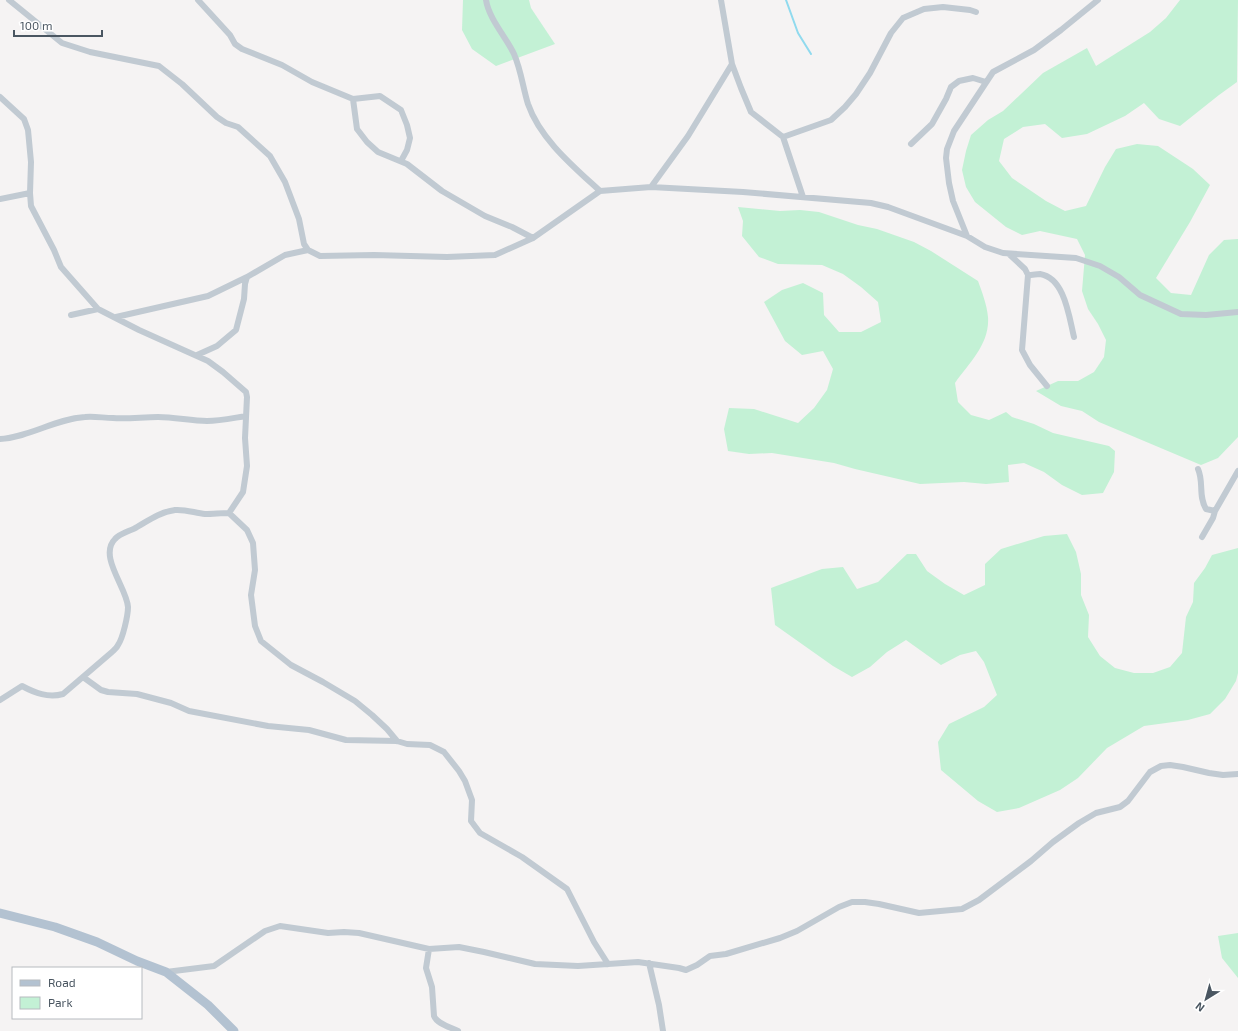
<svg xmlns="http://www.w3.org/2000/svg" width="1238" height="1031" font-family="'Exo 2',sans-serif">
<rect width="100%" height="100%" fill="#f5f3f3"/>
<path fill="#c3f1d5" d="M463,0h66l2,8 24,36 -59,22 -24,-17 -10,-19z
M1180,0h58l-1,82 -18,13 -39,31 -21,-7 -15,-16 -19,13 -38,18 -25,4 -17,-14 -22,3 -19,12 -5,22 13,17 34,23 19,10 21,-5 19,-39 11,-18 21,-5 21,2 35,23 17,16 -20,37 -34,56 15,15 20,2 18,-40 15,-15 14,-1v198l-20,21 -17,7 -102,-43 -17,-11 -21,-5 -25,-15 22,-10h20l16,-9 10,-15 2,-17 -8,-16 -10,-15 -6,-18 3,-36 -8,-16 -37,-8 -18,4 -16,-8 -31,-25 -9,-15 -4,-17 4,-19 5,-16 17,-15 15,-9 40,-38 44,-25 9,18 54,-34 16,-14z
M738,207l42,4 20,-1 19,2 39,13 19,4 37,13 17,9 47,30c4,11 9,24 10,36 2,27 -19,46 -33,66l3,19 13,13 18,5 17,-8 6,5 22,7 19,9 56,13 6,5 -1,21 -11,21 -21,2 -20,-10 -18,-13 -20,-9 -16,2 1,17 -23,2 -22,-2 -44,2 -65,-15 -21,-6 -62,-10 -23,1 -21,-3 -4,-22 5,-21 25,1 44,14 16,-15 13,-18 6,-21 -10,-18 -21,4 -17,-14 -21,-39 18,-12 21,-7 20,10 1,22 15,17h22l20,-10 -3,-20 -17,-15 -18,-13 -21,-9 -44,-1 -19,-7 -17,-21 1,-15z
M1067,534l9,18 5,22v21l8,20 -1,22 12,19 15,12 19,5h19l17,-6 12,-14 4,-36 7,-15 1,-19 11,-15 7,-13 26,-7v125l-2,8 -11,18 -15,15 -22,6 -44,6 -37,22 -29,30 -18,12 -41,18 -22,4 -19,-11 -37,-31 -3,-28 11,-18 35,-17 13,-12 -13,-33 -8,-11 -16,4 -19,10 -35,-25 -19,12 -17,15 -18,10 -19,-11 -58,-41 -4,-37 51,-19 21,-2 14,22 21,-7 29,-28h9l11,17 18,13 19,11 21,-10v-21l16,-15 43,-13z
M1238,933v45l-16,-20 -4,-22z"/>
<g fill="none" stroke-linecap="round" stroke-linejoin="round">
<path stroke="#90daee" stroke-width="2" d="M786,0l12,33 13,21"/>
<path stroke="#c1cad2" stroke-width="6" d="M9,0l53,43 28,9 69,14 23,18 35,33 9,6 12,4 32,29 15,26 14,37 5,25 4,6 12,6 54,-1 73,2 48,-2 38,-17 67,-47 51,-4 92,5 128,11 17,4 79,29 18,11 18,6 73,5 24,8 19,11 21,18 41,19 25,1 32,-3
M198,0l32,35 5,9 7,5 40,16 30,17 41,17 27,-3 21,14 6,15 3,13 -3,12 -6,11
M486,0c3,19 20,37 28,54 7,16 9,34 14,50 12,35 46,63 72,87
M732,64l9,24 10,24 32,25 20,60
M0,97l24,22 4,11 3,32 -1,31 1,13 23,44 7,17 37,42 41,21 69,31 15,11 23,20 1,5 -2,41 2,28 -4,26 -14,21
M353,99l4,30 10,13 11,10 29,12 35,27 43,25 27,11 21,11
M783,137l48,-17 14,-13 11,-13 14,-21 21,-40 12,-15 21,-9 19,-2 27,3 6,2
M911,144l21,-20 14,-25 5,-12 8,-6 14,-3 13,4
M651,187l37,-51 44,-72 -11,-64
M0,199l30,-6
M967,236l-14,-35 -4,-18 -3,-25 1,-9 7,-18 39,-59 41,-22 27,-20 37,-30
M1009,254l16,15 3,6 -6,75 8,15 17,21
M1028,275c4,0 9,-1 12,-1 25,4 29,43 34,63
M71,315l27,-6
M116,317l92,-21 39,-19
M197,355l20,-9 19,-16 8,-31 1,-15 2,-7 38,-22 23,-5
M0,439c30,-2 55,-20 85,-22 9,-1 19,1 28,1 15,1 30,-1 45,-1 17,0 33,4 49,4 13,0 26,-3 39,-5
M1198,469c6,13 0,27 8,40l9,2
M1202,537l11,-19 2,-7 23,-40
M83,677l18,13 7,2 29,2 34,9 18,8 79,15 41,4 37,10 51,1 10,3 23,1 14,7 15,19 6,10 7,19 -1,21 9,12 42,24 45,32 27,53 14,22
M0,700l22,-14c13,7 26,12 41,8l49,-42c2,-2 5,-4 6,-7 5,-7 10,-30 10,-38 -1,-19 -30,-51 -13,-68 5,-6 16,-8 22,-12 12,-7 23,-15 38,-17 10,-1 20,3 30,4 8,0 16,-1 24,-1l18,17 6,13 2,27 -4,25 4,31 6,15 30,24 32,17 32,19 17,14 15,14 10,12
M429,949l-3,19 6,19 2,29c3,8 16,11 24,15
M649,963l10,42 4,26
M166,972l48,-6 51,-35 15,-5 48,7 16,-1 15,1 70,16 30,-2 25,5 51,12 43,2 60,-4 41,6 7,2 11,-5 13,-9 16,-2 54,-16 17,-7 42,-24 13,-5h13l14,2 40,9 43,-4 17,-9 52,-39 22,-19 26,-19 17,-10 24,-6 8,-6 22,-29 11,-6 9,-1 13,2 26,6 14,2 15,-1"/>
<path stroke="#b3c2d1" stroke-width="9" d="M0,913l55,14 42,15 40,19 29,11 42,33 26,26"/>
</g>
<rect x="12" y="967" width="130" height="52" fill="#ffffff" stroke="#b7bbc0"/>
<rect x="20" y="980" width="20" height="6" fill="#b3c2d1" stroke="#b7bbc0"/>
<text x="48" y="987" font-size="12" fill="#4a5661">Road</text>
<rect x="20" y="997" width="20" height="12" fill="#c3f1d5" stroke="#b7bbc0"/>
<text x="48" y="1007" font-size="12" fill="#4a5661">Park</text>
<g transform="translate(1206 999) rotate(217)" stroke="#ffffff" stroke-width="3" paint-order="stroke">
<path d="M0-3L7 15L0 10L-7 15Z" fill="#4a5661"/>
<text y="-6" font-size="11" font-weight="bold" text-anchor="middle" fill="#4a5661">N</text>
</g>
<path d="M14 30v6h88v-6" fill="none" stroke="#4a5661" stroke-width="2"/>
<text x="20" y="30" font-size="12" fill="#4a5661" stroke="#ffffff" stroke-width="3" paint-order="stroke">100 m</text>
</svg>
